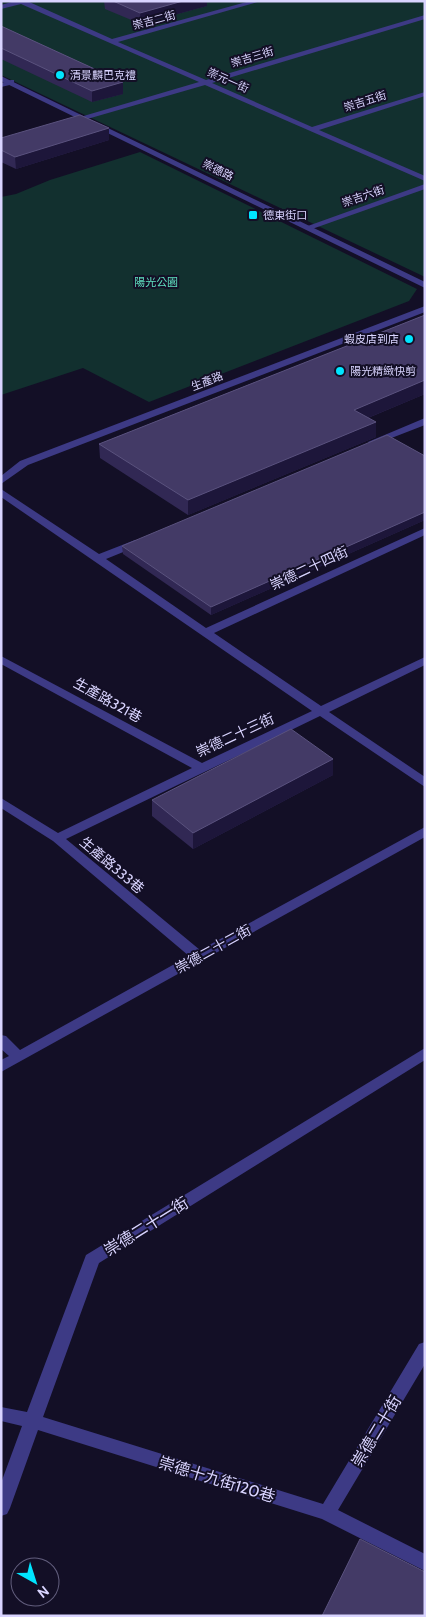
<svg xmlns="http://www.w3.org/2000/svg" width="426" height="1617" font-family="Cabin,'Noto Sans TC',sans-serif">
<rect width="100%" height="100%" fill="#130f26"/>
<path fill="#12302f" d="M1,1h424v276l-424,-202z
M140,152l277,137 -8,12 -260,101 -66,-34 -82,27v-198l15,-3 34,-14z"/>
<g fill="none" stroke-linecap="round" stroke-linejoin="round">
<path fill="#3d3a85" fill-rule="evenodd" d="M15,1h12l85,38 138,-38h11l-143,41 88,38 219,-65v4l-213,64 100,44 113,-35v4l-106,34 106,46v5l-220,-96 -135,39v-4l129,-38 -178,-78 -20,5v-4z
M11,80h3v4l-13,3v-4z
M425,184v5l-113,40 -7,-2z
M425,418v7l-49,19h-6l-2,-2z
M1,489l98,65 36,-14h8l1,2 -1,2 -37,15 100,69 219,-100v7l-211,98 107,73 104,-49v8l-96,47 96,65v10l-105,-71 -254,123 134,111 225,-123v10l-424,235v-12l8,-4 -8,-7v-14l5,1 14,14 169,-94 -136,-115 -52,-33v-10l57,35 134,-65 -191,-104v-8l201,107 110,-52 -311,-214z
M425,1048v12l-326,203 -56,154 280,87 96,-160 6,-2v22l-87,146 87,44v17l-103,-52 -284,-89 -28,78 -3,6 -6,2v-33l21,-57 -21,-5v-14l26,5 59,-157z"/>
<path fill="#3d3a85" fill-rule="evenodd" d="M1,76l424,206v6l-424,-207z
M425,306v6l-397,153 -27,19v-8l19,-15z"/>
</g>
<path fill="#312854" d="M104,1h103v5l-66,18 -36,-15z
M1,26l122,56v12l-31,8 -91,-43z
M109,128v12l-93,29 -15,-7v-24z
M425,315v79l-57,24 8,4v15l-188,78 -88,-57 -1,-14z
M425,456v64l-214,95 -88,-61 -1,-8z
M333,759v16l-140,74 -41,-33v-16z"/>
<path fill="#1d163a" d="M183,1h24v5l-66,18 -1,-11z
M123,82v12l-31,8v-11z
M109,128v12l-93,29 -1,-12z
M425,380v14l-72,30 1,-14z
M376,422v15l-188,78v-15z
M425,512v8l-214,95v-8z
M333,759v16l-140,74v-16z"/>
<path fill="#433a66" stroke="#5a527e" d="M113,1h70l-43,12z
M1,26l122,56 -31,9 -91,-43z
M80,115l29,13 -94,29 -14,-7v-12z
M425,315v65l-71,30 22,12 -188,78 -89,-56z
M387,435l38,21v56l-214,95 -89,-61z
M291,729l42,30 -140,74 -41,-33z
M360,1539l65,33v44h-103z"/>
<g fill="#00e5ff" stroke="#130f26" stroke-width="2">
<circle cx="60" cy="75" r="5"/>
<rect x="248" y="210" width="10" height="10" rx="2.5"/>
<circle cx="409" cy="339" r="5"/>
<circle cx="340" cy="371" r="5"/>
</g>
<g text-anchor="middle" stroke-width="4" stroke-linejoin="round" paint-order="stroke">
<g font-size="11" fill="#d9d4ff" stroke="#130f26">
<text transform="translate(154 20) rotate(-15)" y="4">崇吉二街</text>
<text transform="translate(252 57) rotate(-17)" y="4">崇吉三街</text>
<text transform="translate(228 80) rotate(24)" y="4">崇元一街</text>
<text transform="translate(365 101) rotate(-18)" y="4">崇吉五街</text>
<text transform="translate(218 170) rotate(26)" y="4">崇德路</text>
<text transform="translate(363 196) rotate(-19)" y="4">崇吉六街</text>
<text transform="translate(207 381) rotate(-21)" y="4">生產路</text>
</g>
<g font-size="11" fill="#d9d4ff" stroke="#130f26" text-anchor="start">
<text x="70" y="79">清景麟巴克禮</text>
<text x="263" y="219">德東街口</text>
<text x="399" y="343" text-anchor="end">蝦皮店到店</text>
<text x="350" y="375">陽光精緻快剪</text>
</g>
<g font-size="11" fill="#5fe0c0" stroke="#130f26">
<text x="156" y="286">陽光公園</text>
</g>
<g font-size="14" fill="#d9d4ff" stroke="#130f26">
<text transform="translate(309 568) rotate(-25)" y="5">崇德二十四街</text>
<text transform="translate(108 700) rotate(29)" y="5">生產路321巷</text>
<text transform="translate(235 735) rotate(-25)" y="5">崇德二十三街</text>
<text transform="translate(112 865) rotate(40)" y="5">生產路333巷</text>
<text transform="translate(213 949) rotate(-29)" y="5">崇德二十二街</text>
</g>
<g font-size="16" fill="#d9d4ff" stroke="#130f26">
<text transform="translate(146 1226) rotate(-32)" y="6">崇德二十一街</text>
<text transform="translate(376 1431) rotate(-59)" y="6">崇德二十街</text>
<text transform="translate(217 1479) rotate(17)" y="6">崇德十九街120巷</text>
</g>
</g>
<rect width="426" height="1617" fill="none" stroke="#d9d4ff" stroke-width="5"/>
<g transform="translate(35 1582) rotate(141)"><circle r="24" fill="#130f26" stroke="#625e7d"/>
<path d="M0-4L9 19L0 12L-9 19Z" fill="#00e5ff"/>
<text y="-8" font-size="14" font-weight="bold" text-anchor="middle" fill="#d9d4ff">N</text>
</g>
</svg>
